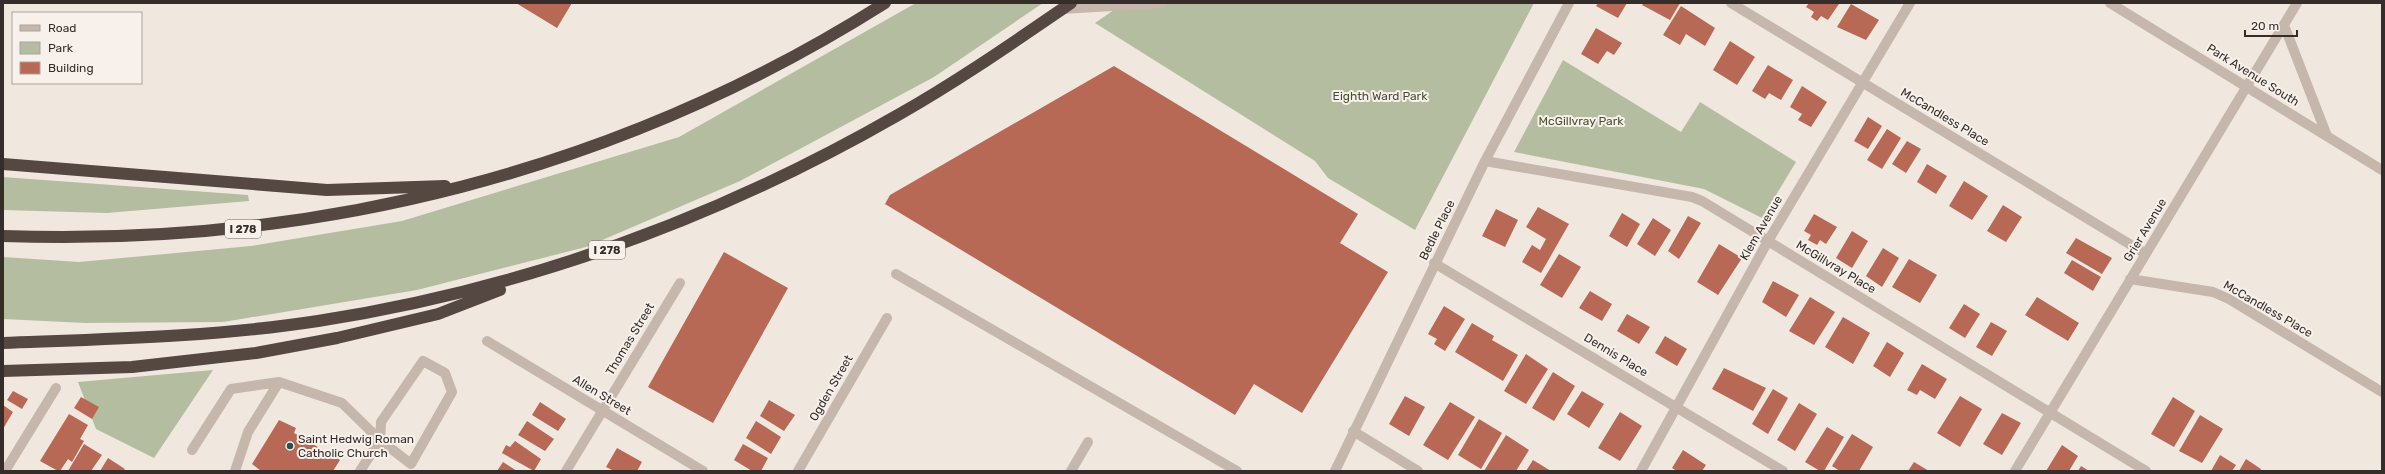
<svg xmlns="http://www.w3.org/2000/svg" width="2385" height="474" font-family="Rubik,sans-serif">
<rect width="100%" height="100%" fill="#f0e7df"/>
<path fill="#b5bda1" d="M916,3h127l-109,74 -194,104 -154,66 -169,43 -194,32 -138,1 -82,-4v-62l76,5 172,-16 151,-25 277,-84z
M1124,3h410l-119,227 -87,-52 -13,-17 -220,-138z
M1563,60l118,72 19,-30 96,60 -34,56 -58,-29 -190,-37z
M3,177l245,18 1,6 -142,12 -104,-3z
M213,370l-59,88 -58,-29 -18,-47z"/>
<path fill="#b76955" d="M516,3h56l-15,25z
M1598,3h29l-9,15 -22,-12z
M1644,3h36l-10,17 -28,-15z
M1809,3h29l1,1 -11,16 -7,-4 -4,5 -6,-4 3,-5 -8,-5z
M1851,4l28,16 -13,20 -29,-13z
M1681,6l34,22 -10,18 -19,-12 -6,11 -17,-10z
M1596,28l26,15 -8,12 -7,-4 -9,13 -17,-10z
M1730,41l25,16 -18,28 -24,-15z
M1768,65l25,15 -12,20 -12,-7 -4,6 -13,-8z
M1114,66l244,148 -18,29 48,29 -86,141 -48,-29 -19,31 -350,-211 5,-9z
M1802,86l25,16 -16,25 -13,-7 4,-6 -12,-7z
M1868,117l14,9 -14,23 -14,-8z
M1887,129l14,9 -19,31 -15,-9z
M1907,141l14,8 -15,24 -14,-9z
M1927,164l20,12 -11,18 -19,-12z
M1964,181l24,15 -16,24 -23,-14z
M2003,205l19,12 -16,25 -19,-11z
M1538,207l31,17 -28,49 -19,-11 10,-17 8,5 6,-11 -20,-12z
M1496,209l22,11 -13,27 -23,-11z
M1622,213l18,11 -13,23 -18,-11z
M1814,214l23,13 -11,17 -6,-4 -3,5 -9,-5 3,-5 -7,-4z
M1688,216l13,7 -22,36 -11,-8z
M1653,218l18,12 -16,26 -18,-12z
M1852,231l16,10 -16,27 -16,-10z
M2076,238l36,20 -10,16 -36,-21z
M1719,244l23,14 -24,37 -21,-13z
M1883,248l16,10 -17,29 -16,-11z
M724,252l64,36 -75,135 -65,-36z
M1559,254l22,13 -19,31 -22,-13z
M1909,259l28,16 -17,28 -28,-16z
M2072,260l29,17 -8,14 -29,-18z
M1773,281l26,14 -13,22 -24,-15z
M1590,291l22,13 -10,17 -23,-13z
M1810,297l25,15 -21,33 -25,-14z
M2037,297l42,26 -11,18 -43,-26z
M1964,304l16,10 -15,24 -16,-10z
M1444,306l21,13 -20,32 -11,-7 3,-5 -9,-5z
M1627,314l23,13 -11,17 -22,-13z
M1843,317l27,16 -17,31 -28,-17z
M1991,322l16,9 -15,25 -16,-9z
M1472,323l22,13 -2,4 26,15 -15,26 -48,-29z
M1665,336l22,13 -10,17 -22,-13z
M1887,342l17,11 -14,24 -17,-11z
M1526,354l22,15 -22,35 -22,-13z
M1922,364l25,15 -12,20 -15,-9 -3,5 -10,-5z
M1724,368l42,20 -13,23 -41,-22z
M1553,372l22,14 -21,35 -22,-13z
M1773,389l15,9 -20,36 -16,-10z
M13,391l15,8 -6,10 -15,-9z
M1582,391l22,13 -15,24 -22,-14z
M1405,396l20,11 -16,29 -20,-12z
M1960,396l22,13 -22,38 -23,-14z
M81,397l18,10 -7,12 -18,-11z
M2173,397l22,14 -21,36 -23,-13z
M769,400l26,15 -11,16 -24,-15z
M540,402l26,17 -8,12 -26,-16z
M1450,402l25,15 -27,43 -25,-15z
M1799,403l18,11 -22,37 -18,-11z
M3,405l10,7 -10,17z
M1620,412l22,14 -22,35 -22,-13z
M2002,413l19,10 -19,32 -19,-11z
M69,414l19,11 -8,14 4,2 -12,21 -4,-3 -8,12h-2l-18,-10z
M2200,415l23,14 -21,34 -23,-12z
M1479,419l23,14 -21,36 -23,-14z
M279,420l17,8 -2,5 46,27 -7,11h-72l-9,-7z
M527,421l27,18 -9,12 -27,-16z
M756,421l25,16 -10,17 -25,-16z
M1827,427l17,10 -20,34h-4l-15,-9z
M1852,434l21,13 -14,24h-19l-8,-5z
M1506,435l23,15 -13,21h-32z
M515,441l26,18 -7,12 -32,-18 4,-8 4,2z
M84,444l18,11 -11,16h-23z
M743,444l25,14 -7,13h-9l-18,-11z
M2062,445l16,11 -9,15h-23z
M617,448l25,14 -5,9h-23l-8,-4z
M1683,450l23,15 -4,6h-25l-5,-3z
M2220,455l16,10 -4,6h-21z
M108,458l17,11 -2,2h-23z
M2246,459l15,10 -1,2h-21z
M1533,460l18,11h-25z
M503,462l14,9h-20z
M1914,462l15,9h-21z
M2081,466l8,5h-11z"/>
<g fill="none" stroke-linecap="round" stroke-linejoin="round">
<path stroke="#c6b7ac" stroke-width="10" d="M1731,3l415,251
M2110,3l272,167
M1062,9l101,-6
M2284,25l43,111
M1485,161l207,36 10,4 444,270
M1434,263l349,208
M896,274l341,197
M2130,279l83,13 16,7 153,93
M487,341l216,130
M1353,431l65,40
M192,450l39,-61 48,-7 63,21 38,37 31,24 41,-72 -7,-19 -22,-12 -42,61 -1,18 -20,31
M5,471l51,-83
M235,471l13,-39 31,-50
M566,471l114,-188
M798,471l89,-153
M1071,471l17,-29
M1335,471l150,-310 84,-158
M1641,471l127,-230 142,-238
M2015,471l282,-468"/>
<path stroke="#554742" stroke-width="12" d="M3,164l324,26 118,-4
M3,236c313,11 617,-65 882,-233
M3,343c105,-4 210,-6 315,-22 206,-32 399,-102 580,-206 60,-34 116,-73 173,-112
M3,371l129,-4 124,-14 81,-15 101,-24 62,-24"/>
</g>
<circle fill="#255152" stroke="#f8f1eb" stroke-width="1.5" cx="290" cy="446" r="4"/>
<g text-anchor="middle" stroke-width="4" stroke-linejoin="round" paint-order="stroke">
<g fill="#f8f1eb" stroke="#706864" stroke-width="1">
<rect x="225" y="220" width="36" height="18" rx="3"/>
<rect x="589" y="241" width="36" height="18" rx="3"/>
</g>
<g font-size="11" font-weight="bold" fill="#352d2a">
<text x="243" y="233">I 278</text>
<text x="607" y="254">I 278</text>
</g>
<g font-size="12" fill="#352d2a" stroke="#f8f1eb">
<text transform="translate(2253 75) rotate(32)" y="4">Park Avenue South</text>
<text transform="translate(1945 117) rotate(31)" y="4">McCandless Place</text>
<text transform="translate(1761 228) rotate(-60)" y="4">Klem Avenue</text>
<text transform="translate(1437 230) rotate(-64)" y="4">Bedle Place</text>
<text transform="translate(2145 230) rotate(-59)" y="4">Grier Avenue</text>
<text transform="translate(1836 267) rotate(31)" y="4">McGillvray Place</text>
<text transform="translate(2268 309) rotate(30)" y="4">McCandless Place</text>
<text transform="translate(630 339) rotate(-59)" y="4">Thomas Street</text>
<text transform="translate(1616 355) rotate(31)" y="4">Dennis Place</text>
<text transform="translate(831 388) rotate(-60)" y="4">Ogden Street</text>
<text transform="translate(602 395) rotate(31)" y="4">Allen Street</text>
</g>
<g font-size="12" fill="#475131" stroke="#f8f1eb">
<text x="1380" y="100">Eighth Ward Park</text>
<text x="1581" y="125">McGillvray Park</text>
</g>
<g font-size="12" fill="#352d2a" stroke="#f8f1eb" text-anchor="start">
<text x="298" y="443">Saint Hedwig Roman<tspan x="298" dy="14">Catholic Church</tspan></text>
</g>
</g>
<rect width="2385" height="474" fill="none" stroke="#352d2a" stroke-width="8"/>
<rect x="12" y="12" width="130" height="72" fill="#f8f1eb" stroke="#aaa39e"/>
<rect x="20" y="25" width="20" height="6" fill="#c6b7ac" stroke="#aaa39e"/>
<text x="48" y="32" font-size="12" fill="#352d2a">Road</text>
<rect x="20" y="42" width="20" height="12" fill="#b5bda1" stroke="#aaa39e"/>
<text x="48" y="52" font-size="12" fill="#352d2a">Park</text>
<rect x="20" y="62" width="20" height="12" fill="#b76955" stroke="#aaa39e"/>
<text x="48" y="72" font-size="12" fill="#352d2a">Building</text>
<path d="M2245 30v6h52v-6" fill="none" stroke="#352d2a" stroke-width="2"/>
<text x="2251" y="30" font-size="12" fill="#352d2a" stroke="#f8f1eb" stroke-width="3" paint-order="stroke">20 m</text>
</svg>
